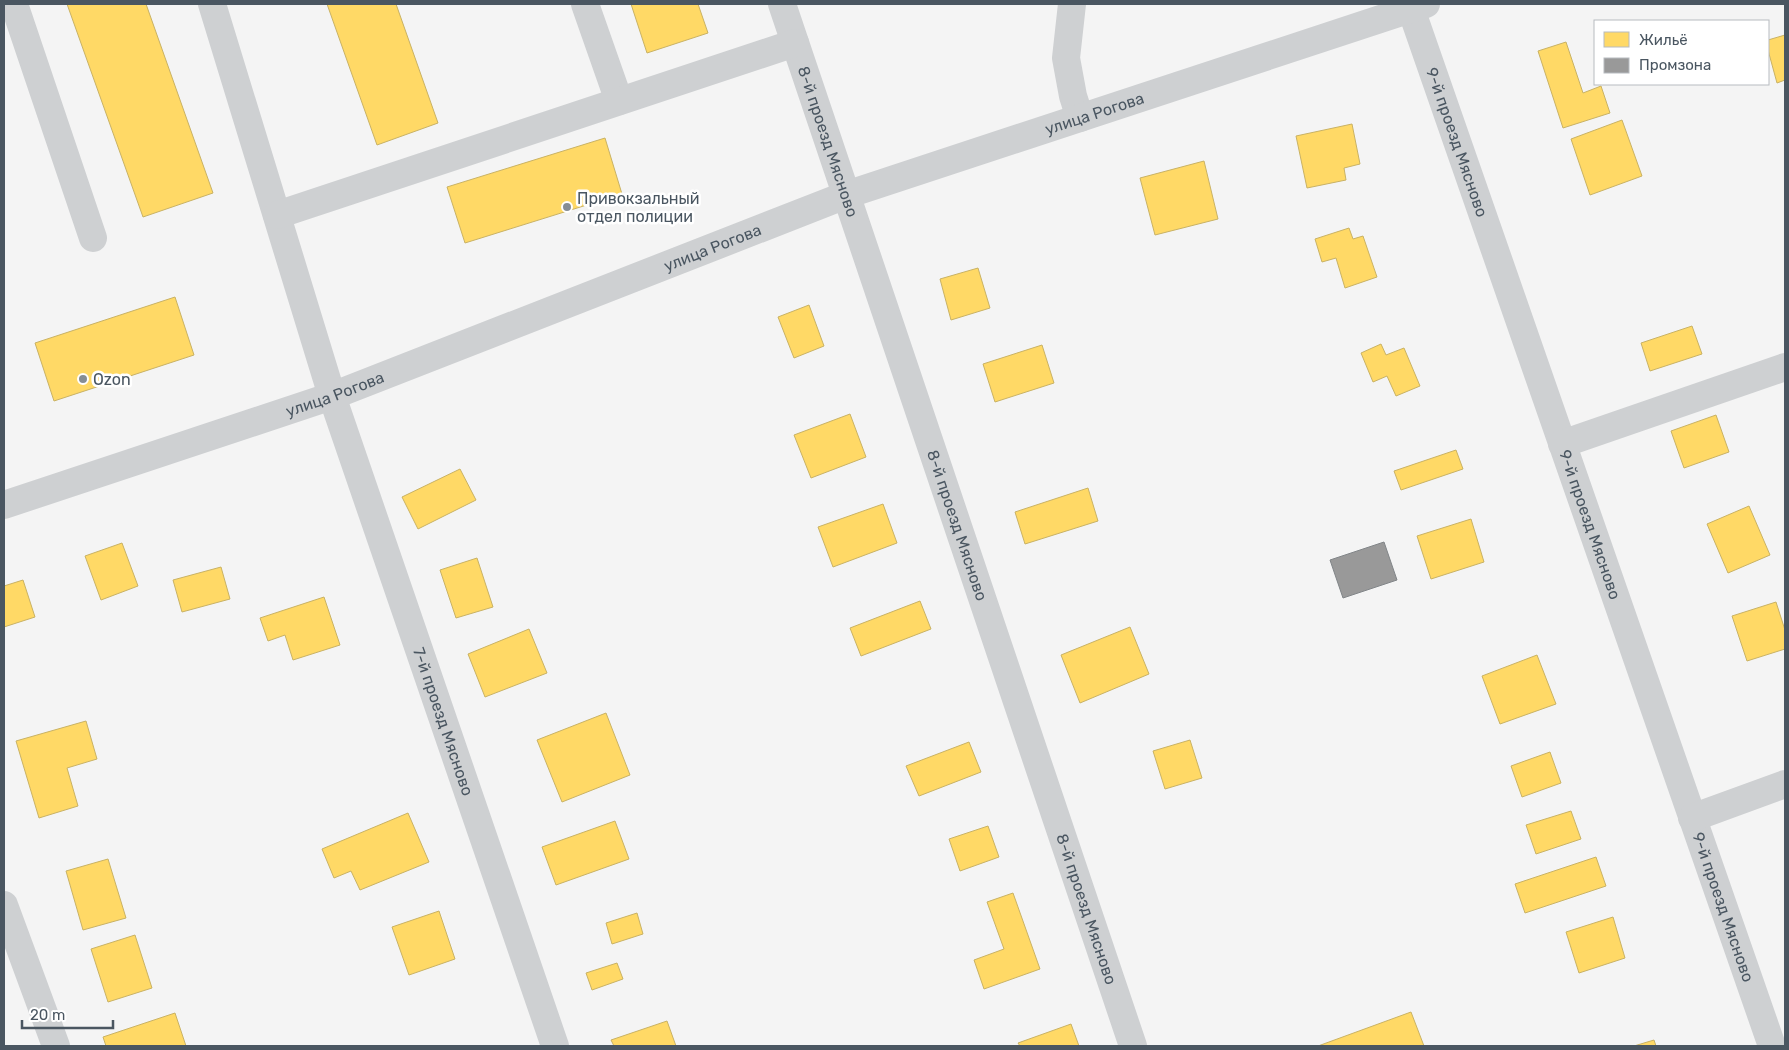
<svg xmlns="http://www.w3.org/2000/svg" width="1789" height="1050" font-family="Rubik,sans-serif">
<rect width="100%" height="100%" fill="#f4f4f4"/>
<path fill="#ffd966" stroke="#c9b264" d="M67,4h79l67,189 -70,24z
M327,4h69l42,119 -61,22z
M631,4h67l10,29 -61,20z
M1785,35v45l-8,3 -9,-33v-10z
M1566,42l17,51 18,-7 9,27 -47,15 -25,-77z
M1622,120l20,56 -52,19 -19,-56z
M1352,124l8,40 -16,4 2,12 -39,8 -11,-52z
M605,138l17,56 -157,49 -18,-56z
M1204,161l14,58 -63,16 -15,-57z
M1349,228l4,11 10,-3 14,41 -32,11 -9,-30 -14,4 -7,-23z
M978,268l12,40 -39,12 -11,-41z
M175,297l19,58 -140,46 -19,-58z
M809,305l15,41 -30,12 -16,-41z
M1692,326l10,28 -52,17 -9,-28z
M1381,344l5,11 18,-7 16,38 -24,10 -9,-20 -14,6 -12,-29z
M1042,345l12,38 -59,19 -12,-38z
M850,414l16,43 -55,21 -17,-43z
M1716,415l13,37 -45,16 -13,-37z
M1456,450l7,19 -62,21 -7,-19z
M460,469l16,31 -58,29 -16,-32z
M1088,488l10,33 -73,23 -10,-32z
M883,504l14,39 -64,24 -15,-40z
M1749,506l21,49 -42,18 -21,-49z
M1471,519l13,43 -53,17 -14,-43z
M122,543l16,43 -37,14 -16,-44z
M477,558l16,49 -37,11 -16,-48z
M221,567l9,32 -48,13 -9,-32z
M23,580l12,37 -31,10v-41z
M324,597l16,48 -47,15 -8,-25 -17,6 -8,-23z
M920,601l11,28 -70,27 -11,-28z
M1776,602l9,28v19l-38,12 -15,-45z
M1130,627l19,47 -69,29 -19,-48z
M529,629l18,44 -62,24 -17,-43z
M1537,655l19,49 -56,20 -18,-48z
M606,713l24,62 -68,27 -25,-62z
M86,721l11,38 -30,9 11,38 -39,12 -23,-77z
M1190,740l12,38 -37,11 -12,-38z
M969,742l12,30 -62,24 -13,-30z
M1550,752l11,31 -39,14 -11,-31z
M1571,811l10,28 -45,15 -10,-29z
M408,813l21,49 -69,28 -9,-19 -17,7 -12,-29z
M615,821l14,38 -73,26 -14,-38z
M988,826l11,31 -39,14 -11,-32z
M1596,857l10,29 -81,27 -10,-29z
M108,859l18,59 -43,12 -17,-59z
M1013,893l27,76 -56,20 -10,-29 30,-11 -17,-47z
M439,911l16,48 -46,16 -17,-48z
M637,913l6,21 -31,10 -6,-21z
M1613,917l12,41 -46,15 -13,-41z
M135,935l17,53 -44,14 -17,-53z
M617,963l6,16 -31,11 -6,-17z
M1411,1012l13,34h-106z
M175,1013l11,33h-80l-3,-9z
M667,1021l9,25h-62l-3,-6z
M1071,1024l8,22h-59l-2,-3z
M1654,1040l2,6h-22z"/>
<path fill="#999" stroke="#818588" d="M1384,542l13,38 -54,18 -13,-38z"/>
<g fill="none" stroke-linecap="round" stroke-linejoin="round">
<g stroke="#ced0d2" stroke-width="28">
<path d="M14,4l79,234"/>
<path id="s1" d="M212,4l120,392 223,650"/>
<path d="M585,4l34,97"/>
<path id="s2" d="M782,4l351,1042"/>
<path d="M1072,4l-6,54 7,38 7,22"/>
<path id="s3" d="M1412,4l-1,5 361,1037"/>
<path d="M277,215l518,-172"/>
<path d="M1562,444l223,-77"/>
<path id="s4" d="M4,505l328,-109 514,-201 580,-191"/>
<path d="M1692,818l93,-34"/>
<path d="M4,905l52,141"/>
</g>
</g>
<g fill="#868d94" stroke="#fff" stroke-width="2">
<circle cx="567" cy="207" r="5"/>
<circle cx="83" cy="379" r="5"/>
</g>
<g text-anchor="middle" stroke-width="5" stroke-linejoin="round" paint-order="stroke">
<g font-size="16" fill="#4a5661" stroke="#fff">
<text dy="6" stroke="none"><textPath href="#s4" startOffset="1159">улица Рогова</textPath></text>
<text dy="6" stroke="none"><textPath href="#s2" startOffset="145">8-й проезд Мясново</textPath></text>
<text dy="6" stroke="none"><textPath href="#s3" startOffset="146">9-й проезд Мясново</textPath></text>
<text dy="6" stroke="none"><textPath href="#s4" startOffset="754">улица Рогова</textPath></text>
<text dy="6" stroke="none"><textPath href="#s4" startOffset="349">улица Рогова</textPath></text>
<text dy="6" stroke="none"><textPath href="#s2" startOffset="550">8-й проезд Мясново</textPath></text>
<text dy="6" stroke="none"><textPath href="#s3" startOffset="551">9-й проезд Мясново</textPath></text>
<text dy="6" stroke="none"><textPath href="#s1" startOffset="754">7-й проезд Мясново</textPath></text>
<text dy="6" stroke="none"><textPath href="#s3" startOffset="956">9-й проезд Мясново</textPath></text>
<text dy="6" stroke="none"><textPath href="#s2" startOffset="955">8-й проезд Мясново</textPath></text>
</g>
<g font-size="16" fill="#4a5661" stroke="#fff" text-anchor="start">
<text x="577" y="204">Привокзальный<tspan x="577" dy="18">отдел полиции</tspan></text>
<text x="93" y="385">Ozon</text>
</g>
</g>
<rect width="1789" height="1050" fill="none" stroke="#4a5661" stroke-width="10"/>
<rect x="1594" y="20" width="175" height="65" fill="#ffffff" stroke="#b7bbc0"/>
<rect x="1604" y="32" width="25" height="15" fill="#ffd966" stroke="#b7bbc0"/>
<text x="1639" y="45" font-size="15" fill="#4a5661">Жильё</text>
<rect x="1604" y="58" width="25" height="15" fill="#999999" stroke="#b7bbc0"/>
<text x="1639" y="70" font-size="15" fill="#4a5661">Промзона</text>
<path d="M22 1020v8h91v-8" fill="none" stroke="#4a5661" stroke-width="2.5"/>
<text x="30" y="1020" font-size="15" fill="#4a5661" stroke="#ffffff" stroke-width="4" paint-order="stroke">20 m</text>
</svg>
